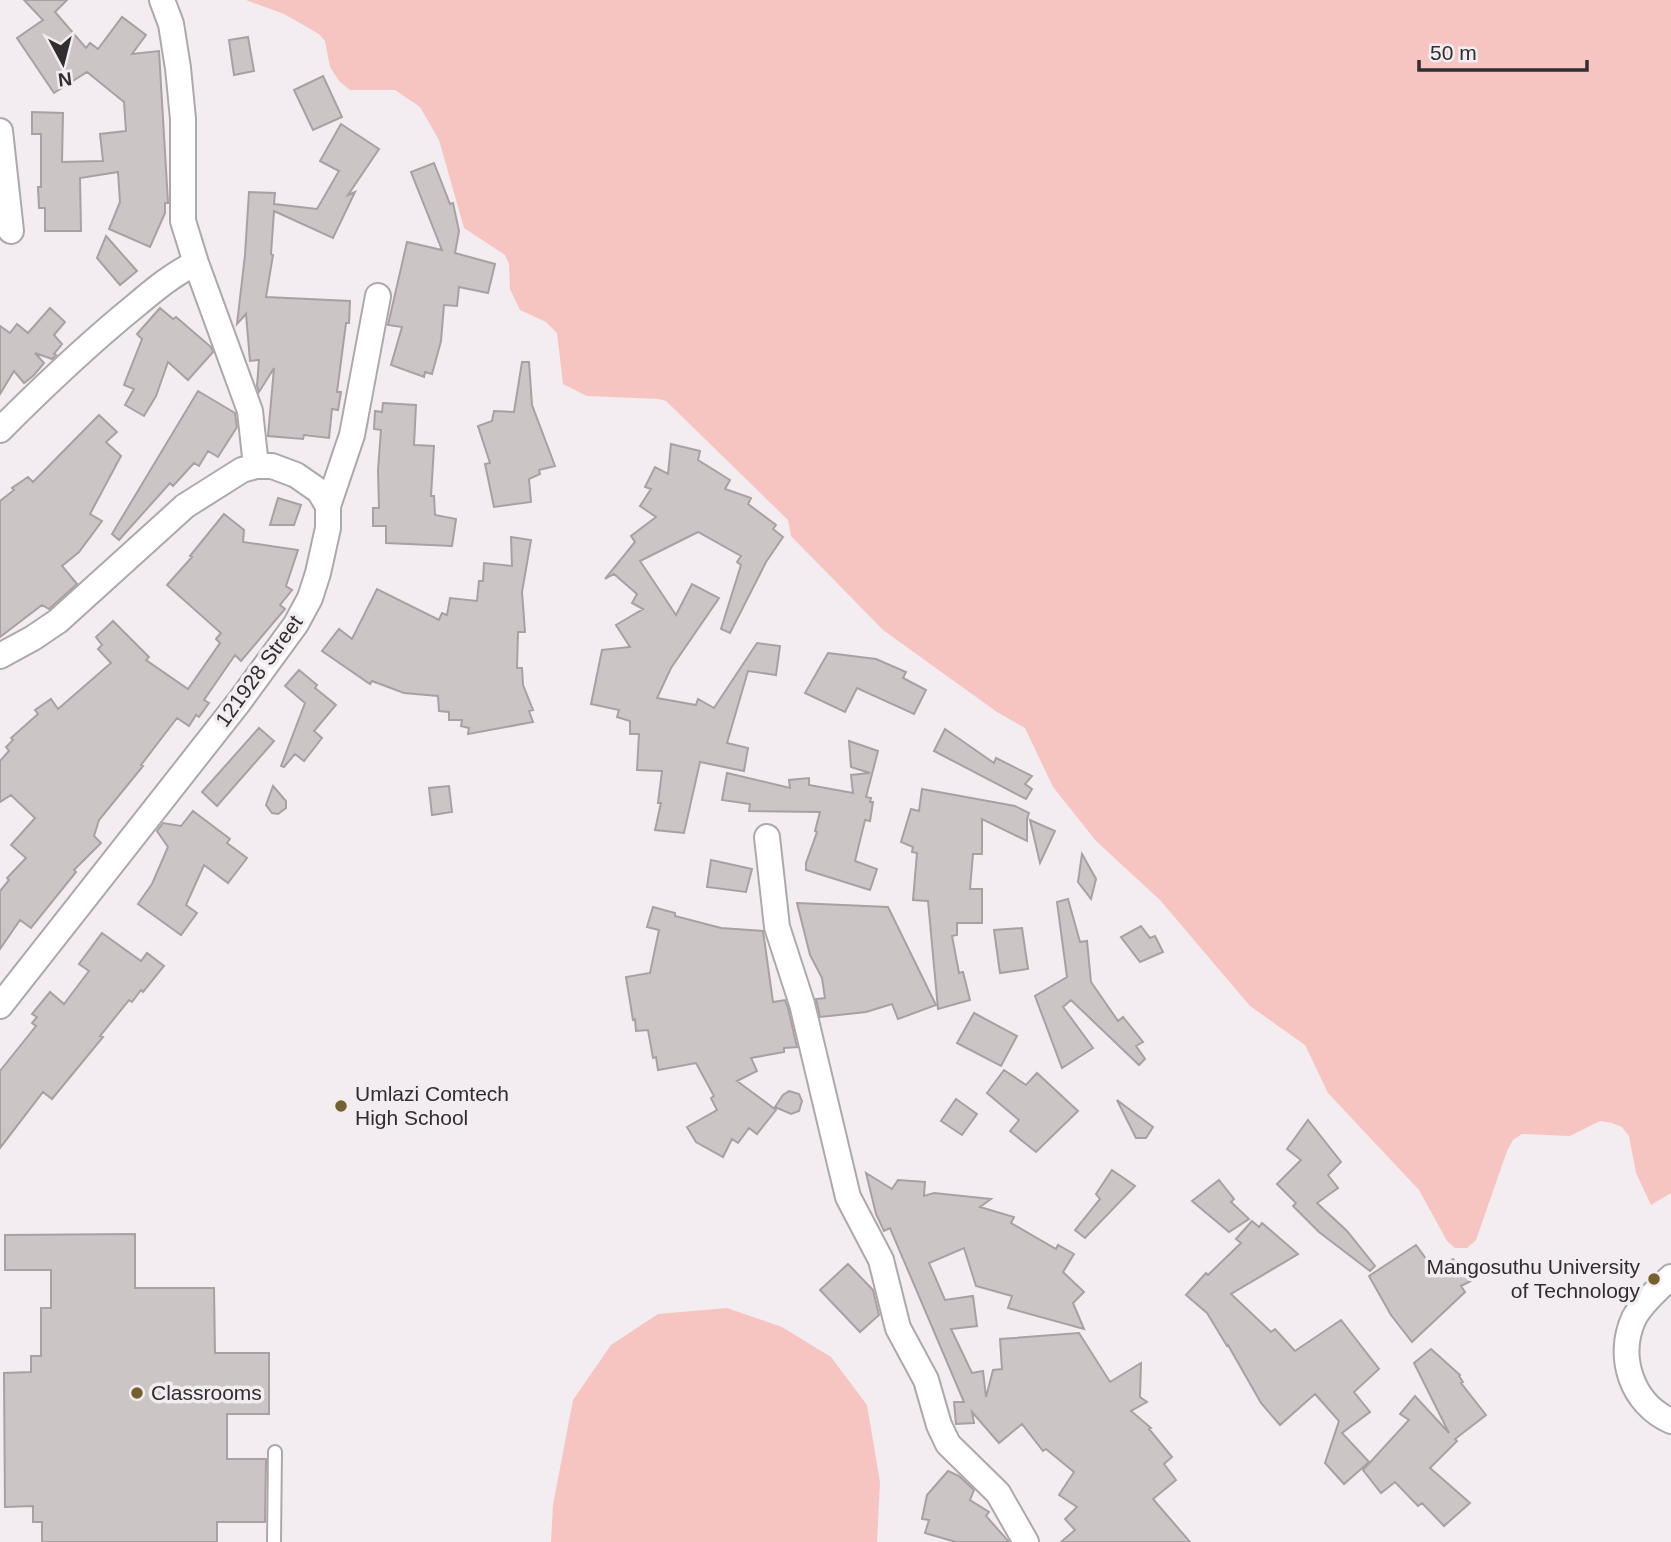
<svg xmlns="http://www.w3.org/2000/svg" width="1671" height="1542" font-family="Arial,sans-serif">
<rect width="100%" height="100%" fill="#f3ecf0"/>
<path fill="#f7c5c1" d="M246,0h1425v1193l-20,12 -15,-32 -7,-37 -7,-9 -10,-4 -12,-2 -30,15 -48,-2 -9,6 -6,11 -31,89 -9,8h-12l-8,-7 -28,-51 -91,-97 -23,-48 -55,-39 -90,-106 -64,-59 -43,-54 -28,-59 -28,-16 -114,-82 -92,-94 -3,-16 -122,-119 -7,-2 -72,-3 -24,-12 -6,-51 -11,-11 -26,-12 -10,-21 -1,-25 -4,-9 -41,-27 -25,-88 -19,-33 -25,-17h-45l-11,-9 -9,-14 -5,-26 -6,-7 -35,-20z
M727,1308l55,19 49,30 36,48 13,77 -3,60h-326l2,-37 20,-105 38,-55 47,-31z"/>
<path fill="#ccc5c6" stroke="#a8a0a2" stroke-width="2" d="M24,0h43l-12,12 31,36 4,-5 8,6 24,-32 24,18 -14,19 27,-3 9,152h-3v10l-15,34 -41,-18 11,-27 -2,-30 -38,6 1,53h-36v-23h-6l-1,-21h3v-53h-9v-22l31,1 -1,49 41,-1 -3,-27 26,-3 -2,-29 -37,-30 -33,21 -37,-55 26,-18z
M248,37l6,34 -20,4 -5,-35z
M323,76l19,41 -29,13 -19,-40z
M341,124l38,25 -31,46 7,-3 -22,46 -59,-27 -3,43 2,1 -7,42 84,4 -1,22h-3l-9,69h4l-3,18 -6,-1 -3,29 -25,-3 -1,4 -35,-3 6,-68 -15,24 -2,-6 2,-26 -9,1 -4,-47 -9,10 8,-69 4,-63 26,1 -1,11 43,5 22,-38 -19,-10z
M434,163l16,41 3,-1 6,28 -4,22 40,11 -7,29 -29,-6 -2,19 -13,-1 -3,36 -9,33 -7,-2 -1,5 -33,-12 11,-38 -14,-2 19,-83 35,8 -31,-78z
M106,236l31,35 -17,14 -23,-27z
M50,308l15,14 -11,13 8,9 -8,10 2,1 -4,4 -17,-6 9,10 -10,12 -10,8 -10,-12 -14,23v-68l10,7 7,-9 11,9z
M160,308l13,11 3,-2 35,30 2,5 -25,28 -20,-18 -12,34 -12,20 -19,-11 9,-16 -10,-4 18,-46 -5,-5z
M522,362h7l3,43 23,61 -16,4 1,4 -11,5 2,23 -37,5 -9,-43 5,-1 -12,-37 14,-5 2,-10 20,1z
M198,391l37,22 2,14 -19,30 -10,-6 -9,15 -5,-3 -21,23 -3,-3 -51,57 -7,-6z
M383,403l33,2 -2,40 20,1 -3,50h3l1,19 21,4 -4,27 -66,-3v-17h-13v-18h6l-1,-38 3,-40 -7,-1 1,-18 7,1z
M99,415l18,17 -11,10 15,14 -31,58 12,7 -23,31 -17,14 15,18 -28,25 -7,-4 -42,32v-136l14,-11 -2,-2 16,-11 5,5z
M671,444l29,7 -2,9 32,20 -5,9 26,9 -3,6 28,21 -3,4 10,8 -17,25 -36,71 -9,-4 20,-64 -4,-3 4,-6 -43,-24 -58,29 36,54 16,-31 27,14 -48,70 -14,30 39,7 2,-6 16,9 43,-65 23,3 -4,29 -28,-4 -21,72 21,5 -4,23 -44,-9 -16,71 -29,-3 6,-27h-3l4,-32 -25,-1 2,-36h-9v-13l-13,-4 2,-7 -28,-6 11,-54 28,-3 -14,-22 27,-16 -11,-6 5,-9 -23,-20 -9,5 30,-37 -4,-6 25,-19 -16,-11 11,-17 -6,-2 10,-20 13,7z
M278,498l23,7 -7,20h-24z
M224,514l20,16 -1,12 55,8 -12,36 6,4 -12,15 5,4 -44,52 -6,-6 -31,45 5,3 -10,14 -3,-2 -7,11 -12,-8 -36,47 2,1 -44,54 -5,16 7,7 -27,27 2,2 -45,56 -11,-8 -20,29v-58l9,-11 -2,-2 19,-20 -15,-13 24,-27 -24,-23 -11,7v-41l9,-10 -3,-4 7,-7 -2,-2 27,-24 -3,-4 16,-11 7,10 53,-46 -13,-14 4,-4 -6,-8 17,-16 36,36 -3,3 42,29 32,-46 -4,-4 5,-6 -54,-48 25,-28 -2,-1z
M511,537l20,3 -9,52 3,40h-7l-1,36h5l1,17 10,25 -4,1 4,11 -65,12 1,-6 -8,-2 1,-6h-13v-8l-10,-1 -1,-15 -34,-3 -32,-12 -2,3 -48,-33 17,-22 13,10 25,-50 62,31 3,-7 5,2 3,-17 27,3 2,-20h4l1,-18 28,3z
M828,653l48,6 30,13 -3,6 23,12 -12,24 -57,-26 -12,24 -40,-19z
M299,670l18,15 -2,3 21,17 -22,26 8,7 -18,23 -9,-7 -11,13 -3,-1 24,-63 -20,-17z
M259,728l15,13 -57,65 -15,-14z
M945,729l49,34 2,-5 36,18 -7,8 7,5 -6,10 -92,-48z
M849,741l29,10 -12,46 5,1 -1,4h3l-3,19 -5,-1 -10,41 22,8 -7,21 -64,-20v-7l11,-31 -2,-1 5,-19 -71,-1 1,-7 -28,-4 5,-27 63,15 -1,-8 20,-2v7l44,8 -2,-18 19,-2 -19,-6z
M273,786l13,15v7l-8,6 -6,-1 -6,-8z
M449,786l3,26 -20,3 -3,-27z
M922,789l93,17 14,7 -2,6v22l-45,-22v35h-9l-3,35h12v34h-25v12l-5,1 7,37 4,-1 7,28 -32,9 -10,-108 -15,-1 4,-47 -5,-1 1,-5 -12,-5 10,-33 8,2z
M193,811l37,28 -3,4 20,15 -19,25 -24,-18 -18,40 11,8 -16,22 -43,-31 14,-20 16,-37 -11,-16 6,-8 18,3z
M1030,820l25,11 -15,32z
M1082,854l14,25 -5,20 -13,-17z
M711,860l41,9 -6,23 -39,-5z
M1068,899l12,43 7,-1 4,41 27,39 5,-4 20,25 -7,4 9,13 -6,6 -68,-65 -8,7 30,41 -31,20 -27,-72 32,-19 -10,-75z
M797,903l91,4 48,98 -38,14 -6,-15 -26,8 -46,5 -4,-18 9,-1 -3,-20 -12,-23z
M653,907l22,6v3l46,12 42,3 10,71 12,-2 3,8 9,39 -13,1v4l-33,6 6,13 -20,10 39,29 -19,24 -8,-6 -11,15 -6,-4 -9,18 -27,-15 -9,-15 30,-17 -6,-12 3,-2 -18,-33 -38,7 -2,-13 -3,1 -5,-28 -12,1 -1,-12 -2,1 -7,-43 24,-4 9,-43 -12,-3z
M1141,926l9,12 5,-2 8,16 -23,10 -19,-25z
M1022,928l6,41 -28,4 -6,-43z
M102,933l39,28 6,-8 17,13 -21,26 -2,-2 -9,12 -3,-2 -29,36 3,1 -51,62 -9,-7 -43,56v-77l36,-45 -4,-3 5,-6 -5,-3 18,-22 14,12 25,-33 -10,-7z
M974,1013l43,23 -16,30 -44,-23z
M1004,1070l22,15 11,-12 41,38 -42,41 -26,-21 9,-11 -32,-27z
M789,1091l10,3 3,7 -3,10 -8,3 -16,-7 8,-12z
M956,1099l21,15 -15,21 -21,-14z
M1117,1100l36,27 -7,11h-10z
M1308,1120l33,42 -13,13 10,13 -21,15 30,28 28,35 -5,5 -51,-39 -26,-26 3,-3 -19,-19 24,-24 -14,-11z
M1112,1170l23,16 -50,52 -10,-8 25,-31 -4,-5z
M866,1173l26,16 6,-9 27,2 -1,14 10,-3 57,6 -11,8 34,10 -3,6 45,26 2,-4 16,9 -11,18 21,20 -11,11 11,26 -76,-21 4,-12 -36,-10 -12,-38 -35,15 16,37 28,-4 4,30 -26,3 21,44 11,-2 3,26 7,-27 9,-1 -2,-30 79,-6 31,49 31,-19 -1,34 7,5 -16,9 20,17 -2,1 23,28 -8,7 12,16 -23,19 37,43h-129l14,-12 -10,-11 12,-12 -18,-12 15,-23 -28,-23 -3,2 -21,-27 -23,19 -27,-31 2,11 -18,1 -2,-22h10l-74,-174 -6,3 -8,-17z
M1219,1180l15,19 -3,3 18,17 -20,13 -37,-31z
M1252,1221l7,6 3,-4 36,31 -67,40 40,38 4,-3 20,22 46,-31 38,49 -25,23 16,20 -28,21 27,29 -25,22 -19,-21 14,-42 -24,-27 -35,31 -19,-22 -33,-58 -1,1 -20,-33 -21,-18 20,-22 2,2 33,-32 -5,-4z
M135,1234v54h79l1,65h54v61h-42v45h39l-1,63h-48v20h-175v-20h-9v-16l-28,1 -1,-134 27,-1v-16h10v-48h10v-38h-46v-35z
M1416,1245l19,26 18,-12 18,22 -10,5 4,6 -53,50 -21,-27 -22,-39z
M848,1264l25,26 6,25 -19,17 -40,-42z
M1431,1349l29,26 -1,1 4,6 -2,1 25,32 -31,24 2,2 -27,27 40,35 -26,23 -22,-23 -4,3 -23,-24 -14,11 -18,-23 46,-50 -9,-6 15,-18 34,37 -35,-70z
M948,1471l11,5 15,14 -4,10 19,12 -3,4 23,26h-53l-31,-9 4,-13 -7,-1 5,-24z"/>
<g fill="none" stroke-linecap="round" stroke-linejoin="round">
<g stroke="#aea8ab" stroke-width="16">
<path id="service" d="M274,1542l1,-90"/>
</g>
<g stroke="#aea8ab" stroke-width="28">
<path id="minor" d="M162,0l9,24 7,44 5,51v102l13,42 54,148 6,55
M0,131l11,100
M0,430c43,-43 87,-85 135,-124 19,-16 38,-32 61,-43
M328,506l24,-71 26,-139
M0,656l33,-18 25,-17 127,-115 57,-36 14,-4h16l24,9 23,16 9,15v22l-10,45 -8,25 -14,26 -57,78 -239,304
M767,837l10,90 25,77 46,193 33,63 17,68 28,52 13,45 9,19 50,49 28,49
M1671,1277c-13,12 -29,26 -37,41 -18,39 -2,86 37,103"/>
</g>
<use href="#service" stroke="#fff" stroke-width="12"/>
<use href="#minor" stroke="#fff" stroke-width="24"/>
</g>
<g fill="#75602f" stroke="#f3ecf0" stroke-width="2.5">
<circle cx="341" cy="1106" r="7"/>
<circle cx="1654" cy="1279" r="7"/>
<circle cx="137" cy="1393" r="7"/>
</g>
<g text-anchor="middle" stroke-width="7" stroke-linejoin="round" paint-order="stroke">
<g font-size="21" fill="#302e2f" stroke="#f3ecf0">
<text transform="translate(259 671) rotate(-54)" y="7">121928 Street</text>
</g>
<g font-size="21" fill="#302e2f" stroke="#f3ecf0" text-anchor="start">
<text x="355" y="1101">Umlazi Comtech<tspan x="355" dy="24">High School</tspan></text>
<text x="1640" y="1274" text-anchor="end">Mangosuthu University<tspan x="1640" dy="24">of Technology</tspan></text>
<text x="151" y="1400">Classrooms</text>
</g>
</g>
<g transform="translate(63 63) rotate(173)" stroke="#f3ecf0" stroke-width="5" paint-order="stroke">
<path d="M0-5L12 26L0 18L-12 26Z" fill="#302e2f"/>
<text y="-10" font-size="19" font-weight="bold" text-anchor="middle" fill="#302e2f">N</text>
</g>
<path d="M1419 60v10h168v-10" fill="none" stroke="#302e2f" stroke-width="3.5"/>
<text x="1430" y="60" font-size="21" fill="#302e2f" stroke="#f3ecf0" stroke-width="5" paint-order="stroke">50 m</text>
</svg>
